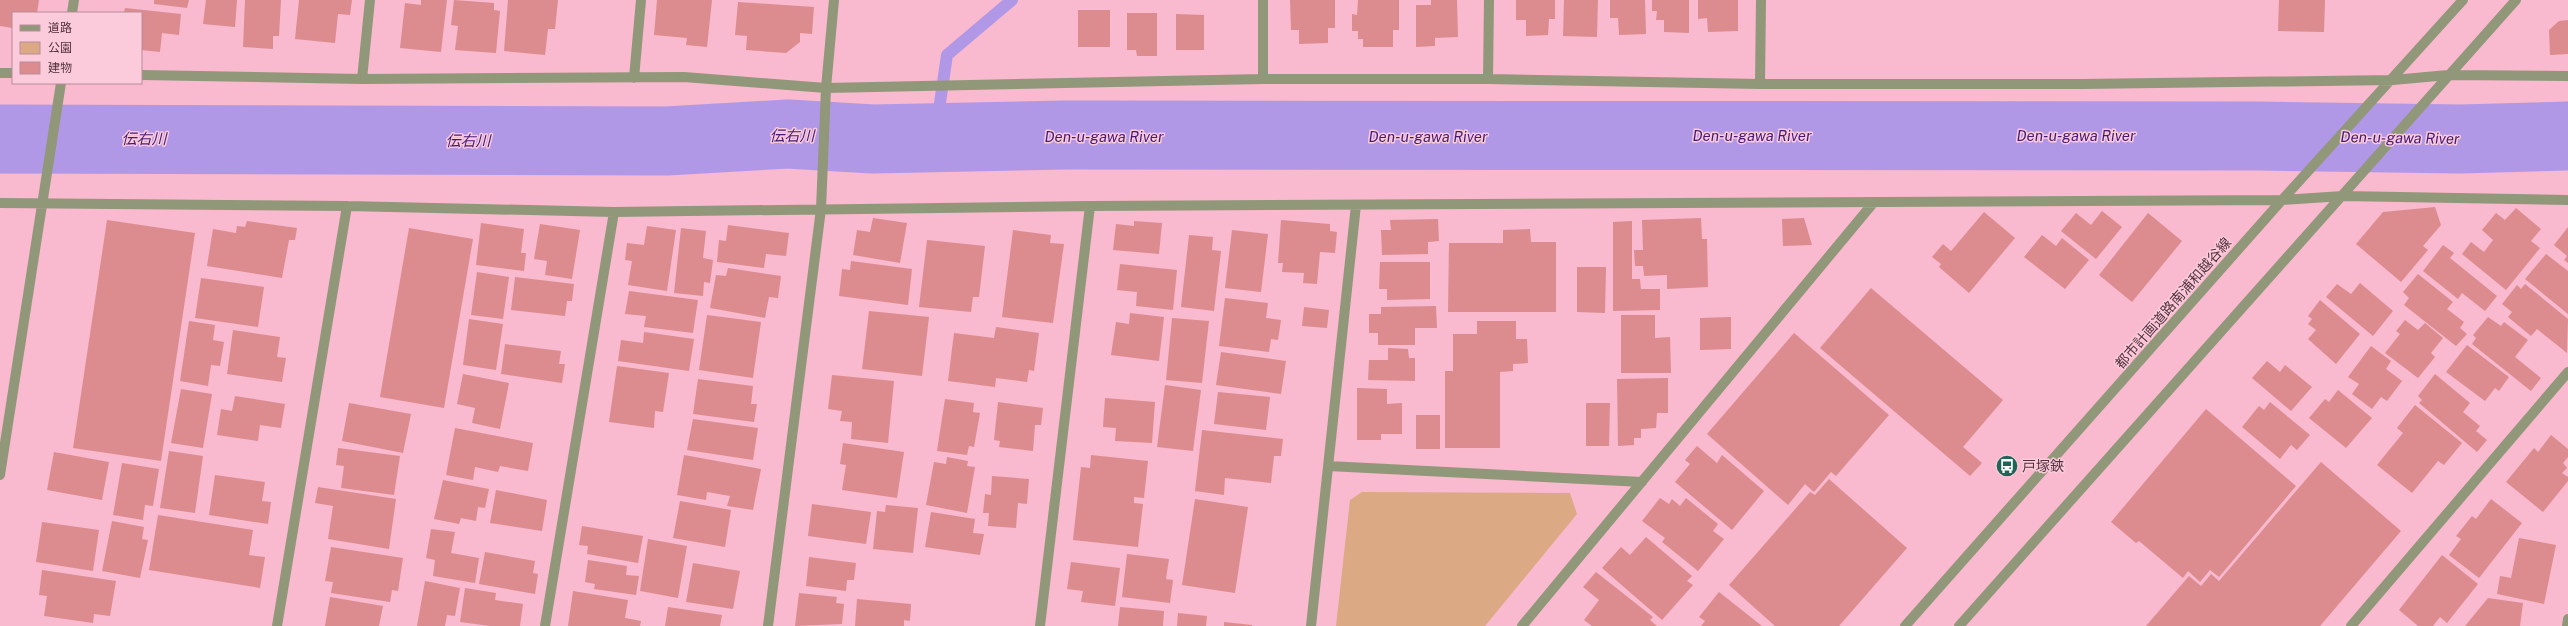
<svg xmlns="http://www.w3.org/2000/svg" width="2568" height="626" font-family="'Public Sans','Noto Sans JP',sans-serif">
<rect width="100%" height="100%" fill="#f9b9ce"/>
<path fill="#dca985" d="M1362,492l208,1 7,21 -92,112h-149l14,-126z"/>
<g fill="none" stroke-linecap="round" stroke-linejoin="round">
<path stroke="#b098e7" stroke-width="12" d="M935,137l12,-82 65,-55"/>
<path stroke="#b098e7" stroke-width="69" d="M0,139l666,2 122,-7 85,5 192,-4 1193,1 202,3 108,-3"/>
</g>
<path fill="#dc8c8f" d="M0,0h39l-2,13h-24v15l-13,-2z
M154,0h35l-2,8 -33,-4z
M206,0h31l-2,27 -32,-3z
M245,0h36l-2,36h-6v13l-30,-2z
M299,0h53l-2,15 -12,-1 -3,29 -40,-4z
M421,0h26l-6,52 -41,-4 5,-45 16,2z
M454,0l40,3v7l6,1 -4,42 -41,-3 3,-24 -7,-1z
M508,0h50l-3,29h-7l-3,26 -41,-4z
M657,0h55l-5,47 -21,-2 1,-7 -33,-3z
M1290,0h45v28h-7v15l-29,1v-14h-8z
M1358,0h41v30h-6v17h-30v-8h-5v-8h-6v-17l5,1z
M1431,0h26l1,37 -23,1v8l-19,1v-42h15z
M1516,0h39v19h-6l-1,16 -22,1v-16h-10z
M1564,0h34l-1,37 -34,-1z
M1610,0h35l1,34 -27,1 -1,-17h-8z
M1652,0h37v33l-25,-1v-12h-8l1,-9h-5z
M1698,0h40v31l-30,1 -1,-14 -9,1z
M2279,0h46l-1,32 -46,-1z
M738,2l76,5 -2,27 -12,-1v9l-14,11 -40,-3 1,-14 -12,-1z
M125,8l56,6 -2,21 -17,-2 -2,19 -19,-2v-37h-17z
M1078,10h32v37h-32z
M1127,13h30v43h-20l-1,-6h-9z
M1176,14l28,1v35h-28z
M2568,20v34l-18,1 -1,-25 10,-9z
M2435,207l6,18 -18,21 5,4 -27,32 -45,-38 27,-32z
M2516,208l25,21 -10,12 9,7 -34,42 -44,-36 9,-12 13,10 9,-12 -11,-10 14,-17 9,7z
M2102,211l20,16 -26,32 -35,-28 15,-18 15,12z
M1984,212l31,26 -46,55 -30,-26 2,-3 -9,-7 11,-13 8,7z
M2148,213l34,28 -50,61 -33,-27z
M873,218l34,5 -7,40 -47,-8 4,-25 13,2z
M1701,218l1,21h5l1,48 -41,2v-14l-23,1 -1,-10h-8l-1,-16h9l-1,-30z
M1804,218l8,27 -29,1 -1,-27z
M1438,219l1,22 -11,1v12l-46,1 -1,-25h10l-1,-10z
M107,220l88,13 -34,228 -88,-13z
M1281,220l49,4v7l7,1 -2,21 -15,-1 -3,32 -14,-1 1,-10 -22,-1 1,-9h-5z
M247,221l50,7 -2,12h-6l-7,38 -75,-12 6,-37 23,4 1,-7 8,1z
M1134,221l28,2 -3,31 -46,-4 3,-26 18,2z
M1632,221v58h8l1,10h19v21l-47,1v-89z
M481,223l43,6 -3,24h5l-2,18 -48,-6z
M540,224l40,6 -8,49 -27,-4 2,-14 -13,-2z
M728,225l61,8 -3,23 -20,-2 -2,14 -47,-6 2,-22 7,1z
M647,226l29,4 -9,61 -39,-6 4,-24 -7,-1 2,-17 17,2z
M2568,227v36l-4,-3 3,-4 -13,-11z
M409,228l64,11 -29,169 -64,-11z
M681,228l25,3 -3,27 10,2 -3,23 -6,-1 -1,14 -29,-3z
M1530,229l1,13h25v70h-108l1,-69h54v-13z
M1013,230l38,5 -1,8 14,1 -11,79 -51,-6z
M1232,230l36,4 -7,58 -36,-4z
M1189,235l24,2 -1,13 9,1 -7,60 -33,-4z
M2042,235l14,11 6,-8 27,22 -24,29 -41,-32z
M927,240l58,6 -6,51h-6l-2,15 -52,-5z
M2443,245l11,8 -4,5 47,38 -12,15 -23,-18 -4,6 -35,-28z
M2546,254l22,17v43l-43,-35z
M851,261l61,8 -4,36 -69,-9 3,-27 8,1z
M1380,262h50v37l-43,1v-11h-8z
M1120,264l57,6 -4,40 -37,-4 1,-14 -20,-2z
M1577,267h29l-1,46 -28,-1z
M728,268l53,8 -3,22 -9,-1 -4,21 -55,-10 6,-33 10,1z
M477,272l32,5 -6,42 -32,-4z
M2418,274l35,28 -6,7 17,13 -4,6 7,6 -11,12 -52,-41 5,-7 -6,-6z
M515,277l59,7 -2,17h-5l-2,15 -54,-6z
M201,278l63,9 -6,40 -63,-9z
M2360,283l33,28 -20,25 -47,-39 11,-13 14,10z
M2525,284l43,35 -1,34 -30,-24 -6,7 -23,-19 4,-5 -10,-8 15,-19 4,4z
M1871,288l132,112 -40,47 19,16 -12,13 -150,-128z
M629,291l69,9 -5,33 -49,-6 2,-11 -21,-2z
M1225,298l43,5 -2,15 15,2 -3,20 -7,-1 -2,13 -50,-6z
M2320,300l40,34 -24,30 -28,-25 8,-9 -8,-6 4,-5 -4,-3z
M1436,306l1,22h-22v17h-37v-12h-9v-19h12v-7z
M1304,307l25,3 -2,18 -25,-2z
M869,311l60,6 -7,59 -60,-7z
M1130,313l34,4 -5,44 -48,-6 5,-33 13,2z
M707,315l54,7 -8,56 -54,-8z
M1621,315h34v23l15,-1 1,36h-50z
M1731,317v32l-31,1v-32z
M2488,317l13,9 3,-4 24,18 -13,17 26,21 -10,13 -59,-47 4,-6 -3,-3z
M1172,318l37,3 -7,62 -36,-3z
M469,319l34,5 -7,46 -33,-5z
M2405,320l13,10 7,-7 18,15 -12,15 4,4 -17,21 -33,-25 15,-19 -4,-3z
M189,321l26,4 -2,15 11,2 -4,24 -9,-1 -3,21 -28,-5z
M1477,321h39v18h11l1,24 -15,1v7l-13,1v76h-55v-77h8v-37h24z
M996,327l43,6 -5,38 -5,-1 -2,12 -31,-4 -1,9 -47,-6 6,-48 40,5z
M233,330l47,7 -3,20 9,1 -4,24 -55,-8z
M644,332l50,7 -5,32 -71,-10 3,-21 22,3z
M1794,333l95,82 -53,61 -5,-4 -17,20 -9,-8 -17,21 -81,-71z
M505,344l56,7 -2,13h6l-3,19 -61,-9z
M2467,345l42,32 -10,14 -4,-3 -10,13 -39,-29z
M2371,346l20,15 -5,8 16,12 -15,20 -6,-4 -9,12 -20,-15 7,-10 -11,-7z
M1388,348l20,1 1,9h6v23l-47,-1 1,-20h19z
M1221,352l65,9 -5,33 -65,-9z
M2267,361l13,11 5,-7 27,22 -21,24 -39,-33z
M617,366l52,7 -6,39 -8,-1 -1,17 -45,-6z
M463,374l46,9 -9,46 -28,-6 3,-15 -18,-4z
M2435,374l35,29 -7,9 17,14 -4,5 11,9 -10,12 -58,-49 3,-3 -4,-4z
M832,375l62,6 -6,62 -37,-4 1,-17 -12,-1 2,-10 -14,-2z
M1668,378v35h-11l-1,15 -15,1v9h-7v7l-16,1 -1,-67z
M698,379l55,7 -2,18h6l-3,18 -61,-8z
M1165,385l36,5 -8,61 -36,-4z
M1357,388l30,1v15l15,-1v31h-21v6h-24z
M181,389l31,5 -9,54 -32,-5z
M2338,390l34,28 -26,30 -37,-30 16,-19 4,3z
M1218,392l52,5 -4,33 -52,-6z
M235,396l50,8 -4,24 -21,-3 -2,16 -41,-6 4,-26 11,2z
M1105,398l50,4 -3,41 -37,-2 1,-13 -13,-1z
M945,399l29,4 -1,9 7,1 -6,34 -5,-1 -2,9 -30,-4z
M998,402l45,6 -2,17h-6l-2,26 -34,-4 1,-6 -6,-1z
M2270,402l40,33 -13,15 -6,-5 -11,14 -38,-32 17,-21 5,4z
M349,403l62,11 -8,39 -61,-12z
M1586,403h24l-1,43h-23z
M2415,405l47,38 -18,22 -6,-4 -26,32 -35,-28 26,-32 -6,-5z
M2206,409l90,77 -77,91 -9,-7 -10,12 -12,-11 -5,7 -44,-37 -3,2 -25,-21z
M1416,415h24v34h-24z
M693,419l65,9 -5,32 -66,-10z
M455,428l78,15 -5,28 -28,-5 -2,6 -23,-5 -2,13 -27,-5z
M1202,430l81,9 -2,17h-7l-3,27 -46,-5 -1,17 -29,-4z
M2551,435l17,14v8l-5,6 4,5 -5,5 6,4v4l-25,31 -37,-30 28,-34 4,4z
M843,443l61,9 -7,46 -55,-8 4,-25 -6,-1z
M1697,446l20,17 5,-8 42,36 -32,39 -57,-48 15,-18 -5,-4z
M338,448l62,8 -6,39 -53,-7 3,-22 -8,-1z
M169,451l34,5 -8,57 -35,-5z
M54,452l55,10 -7,38 -55,-10z
M684,455l77,14 -8,41 -26,-4 3,-10 -23,-4 -1,8 -29,-5z
M1091,455l57,6 -4,37 -10,-1v6l9,1 -5,43 -65,-7 8,-73 9,1z
M947,457l21,4 -1,5 8,1 -8,46 -41,-8 8,-43 12,2z
M2321,462l80,69 -81,95h-174l43,-50 12,10 10,-12 8,7z
M122,463l37,6 -6,37 -8,-1 -2,15 -30,-5z
M215,475l50,7 -3,19 9,1 -3,22 -59,-9z
M992,476l37,3 -2,25 -9,-1 -2,25 -28,-2 1,-13h-6l2,-19 6,1z
M1829,479l78,69 -68,78h-64l-46,-41 81,-93 5,3z
M443,480l46,9 -4,19 -7,-1 -2,14 -15,-3 -2,6 -25,-5z
M318,487l78,12 -7,50 -61,-10 5,-33 -18,-3z
M496,490l51,10 -5,31 -52,-8z
M1660,498l9,6 3,-5 8,7 6,-8 32,26 -5,7 11,8 -26,32 -36,-29 3,-4 -23,-17z
M1195,499l53,8 -13,86 -53,-8z
M2491,499l31,24 -43,55 -30,-23 12,-16 -5,-3 16,-20 4,3z
M680,501l51,9 -6,37 -52,-9z
M812,504l59,8 -5,32 -58,-8z
M886,505l32,3 -5,45 -40,-4 4,-38 8,1z
M931,512l44,7 -2,14 11,1 -4,21 -55,-8z
M158,515l95,15 -4,25 16,2 -5,31 -111,-18z
M112,521l32,6 -2,12 6,1 -8,38 -38,-7z
M42,522l57,8 -6,41 -57,-9z
M582,526l61,10 -5,27 -51,-9 1,-8 -9,-1z
M431,529l24,3 -4,21 28,5 -4,25 -42,-7 2,-16 -9,-2z
M1646,537l46,39 -5,5 6,4 -31,35 -60,-52 19,-21 9,8z
M2519,538l37,7 -12,59 -47,-10 3,-18 11,2z
M648,539l39,7 -9,52 -38,-7z
M331,547l72,11 -5,33 -6,-1 -2,12 -59,-9 2,-11 -8,-1z
M485,552l50,9 -2,12 5,1 -3,20 -56,-10z
M1127,554l42,5 -3,20 7,1 -3,23 -48,-6z
M2442,555l36,29 -31,39 -7,-6 -7,9h-15l-19,-16z
M809,557l47,6 -2,17h-7l-1,11 -40,-5z
M588,560l39,6 -1,9 13,1 -3,19 -42,-6 1,-5 -10,-2z
M1071,562l49,6 -5,38 -34,-4 2,-11 -16,-2z
M693,563l47,8 -7,38 -47,-7z
M42,570l74,11 -6,35 -16,-2 -1,9 -49,-7 3,-20 -8,-1z
M1596,572l57,45 -3,3 7,6h-65l-8,-6 15,-20 -16,-13z
M425,581l35,7 -5,28 -8,-1 -2,11h-28z
M465,588l31,5 -1,7 28,4 -3,22h-30l-30,-4z
M573,591l55,9 -3,18 16,3 -1,5h-72z
M1719,592l43,34h-61l4,-5 -6,-4z
M799,593l38,4 -1,6 8,1 -2,20 -47,2z
M330,597l53,9 -4,20h-54z
M2488,598l35,5 -3,23h-55z
M857,599l54,5 -1,17 -6,-1v6h-49z
M668,607l54,8 -2,11h-55z
M1120,607l44,4 -1,15h-45z
M1178,613l29,3 -1,10h-29z
M1224,622l28,3v1h-28z"/>
<g fill="none" stroke-linecap="round" stroke-linejoin="round">
<path stroke="#919779" stroke-width="10" d="M72,13l2,-13
M0,73h13
M141,75l221,4 322,-2 142,11 437,-9h225l272,5h322l311,-4 55,-5 120,1
M634,78l7,-78
M362,79l8,-79
M1263,79v-79
M1488,79l1,-79
M1760,84l1,-84
M0,203l347,3 267,6 476,-6 1192,-6 61,-4 225,4
M1328,466l314,16
M0,475l61,-392
M277,626l70,-420
M545,626l69,-414
M768,626l53,-417 5,-121 8,-88
M1040,626l50,-420
M1311,626l45,-421
M1522,626l352,-424
M1905,626l377,-426 181,-200
M1959,626l557,-626
M2351,626l217,-254
M2567,626l1,-7"/>
</g>
<defs>
<g id="bus-disc" transform="scale(1.15)"><circle r="9.5" fill="#1f6457" stroke="#fccbdb"/><path d="M-5-6H5V4H4V6H2V4H-2V6H-4V4H-5ZM-3.5-4V0h7V-4ZM-3.5 1.2v1.5H-2V1.2ZM2 1.2v1.5H3.5V1.2Z" fill="#fff"/></g>
</defs>
<g fill-rule="evenodd">
<use href="#bus-disc" x="2007" y="466"/>
</g>
<g text-anchor="middle" stroke-width="3" stroke-linejoin="round" paint-order="stroke">
<g font-size="14" fill="#52323d" stroke="#fccbdb">
<text transform="translate(2173 303) rotate(-49)" y="5">都市計画道路南浦和越谷線</text>
</g>
<g font-size="14" fill="#52323d" stroke="#fccbdb" text-anchor="start">
<text x="2022" y="471">戸塚鋏</text>
</g>
<g font-size="15" font-style="italic" fill="#411a75" stroke="#fccbdb">
<text x="792" y="141">伝右川</text>
<text x="1752" y="141">Den-u-gawa River</text>
<text x="2076" y="141">Den-u-gawa River</text>
<text x="1104" y="142">Den-u-gawa River</text>
<text x="1428" y="142">Den-u-gawa River</text>
<text transform="translate(2400 138) rotate(1)" y="5">Den-u-gawa River</text>
<text x="144" y="144">伝右川</text>
<text x="468" y="146">伝右川</text>
</g>
</g>
<rect x="12" y="12" width="130" height="72" fill="#fccbdb" stroke="#b88e9c"/>
<rect x="20" y="25" width="20" height="6" fill="#919779" stroke="#b88e9c"/>
<text x="48" y="32" font-size="12" fill="#52323d">道路</text>
<rect x="20" y="42" width="20" height="12" fill="#dca985" stroke="#b88e9c"/>
<text x="48" y="52" font-size="12" fill="#52323d">公園</text>
<rect x="20" y="62" width="20" height="12" fill="#dc8c8f" stroke="#b88e9c"/>
<text x="48" y="72" font-size="12" fill="#52323d">建物</text>
</svg>
